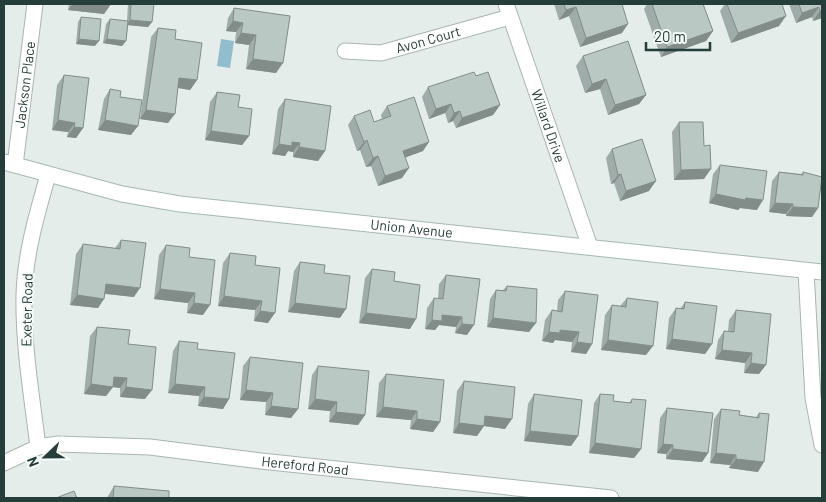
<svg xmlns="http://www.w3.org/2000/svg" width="826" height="502" font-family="Barlow,sans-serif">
<rect width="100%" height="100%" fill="#e5edeb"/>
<path fill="#91bdce" d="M221,39l13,2 -4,27 -13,-2z"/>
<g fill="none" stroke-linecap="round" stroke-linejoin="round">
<g stroke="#a8b5b2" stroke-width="17">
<g id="street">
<path id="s1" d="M506,4l84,243"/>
<path id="s2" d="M345,51l36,2 129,-36"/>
<path id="s3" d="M15,165l20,-161"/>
<path d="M806,271l7,127 9,47"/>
<path d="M38,447c-6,-50 -15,-101 -14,-152 1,-41 13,-81 24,-120"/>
<path id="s4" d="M4,463l34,-16 20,-3 92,3 111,14 350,37"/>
</g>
</g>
<g stroke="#a4b8b4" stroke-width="17">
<g id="secondary">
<path id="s5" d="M4,162l118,32 58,10 642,68"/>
</g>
</g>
<use href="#street" stroke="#fff" stroke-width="15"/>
<use href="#secondary" stroke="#fff" stroke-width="15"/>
</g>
<path fill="#a0aca9" d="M69,4h44h-2l-7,10 -36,-4z
M128,4h26l-2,18 -4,5 -20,-2 -2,16 -4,5 -19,-3 3,-19 4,-5 17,2z
M554,4h68v29l-42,14 -11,-31 -10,4z
M647,4h56l10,27 -7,10 -45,16 -17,-48z
M725,4h57l-3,22 -48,17 -11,-32z
M789,4h33v14l-9,3 -1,-4 -16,6z
M234,8l56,8 -14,57 -30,-4 3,-24 -14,-2 1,-11 -10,-1 2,-13z
M81,17l14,29 -19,-2 2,-22z
M158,28l17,11 22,41 -7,10 -12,-2 -10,35 -28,-4 11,-82z
M583,56l63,39 -7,9 -31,11 -8,-26 -15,4 -9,-27z
M64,75l19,53 -7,10 -9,-1 1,-5 -16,-2 5,-45z
M476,76l24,29 -7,10 -37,13 -3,-7 -5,2 -3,-10 -16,6 -7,-22 6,-10z
M110,89l10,8 11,38 -33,-5 6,-31z
M217,92l21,15 11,29 -7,9 -37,-5 5,-38z
M285,99l40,52 -7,10 -25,-4v-5l-5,-1 -3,5 -13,-2 6,-45z
M387,106l36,45 -18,6 -3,21 -24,8 -7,-20 -5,1 -6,-17 -3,1 -9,-26 6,-9 20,6 8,-3 -1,-4z
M679,122l25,57 -30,1 -2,-48z
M612,149l37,42 -29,10 -6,-18 -3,1 -5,-26z
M720,165l37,45 -17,-2 -2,2 -29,-7 4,-29z
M779,172l22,2 2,-2 15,36 -6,9 -26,-1v-2l-17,-2 3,-31z
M121,240l13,57 -29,-3 -7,14 -28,-3 6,-51 7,-10 32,4z
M166,245l23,12 14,58 -16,-2 1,-10 -34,-4 5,-44z
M230,253l25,12 13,58 -14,-2 1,-11 -37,-4 5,-43z
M300,262l24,11 16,45 -52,-6 6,-41z
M372,269l22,12 16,48 -51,-6 6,-45z
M446,275l34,4 -13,56 -12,-2 1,-6 -17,-2 -4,5 -10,-1 2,-21 7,-10 4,1 1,-15z
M507,286l22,46 -42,-5 3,-28 6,-9h7z
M565,291l27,53 -6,10 -15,-2 1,-10 -17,-2 -2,3 -11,-2 3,-21 7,-10 5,1 1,-11z
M627,298l19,57 -45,-5 4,-35 7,-10 8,1z
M685,302l27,42 -7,10 -39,-5 3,-31 7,-10 4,1z
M736,310l23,64 -15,-1 1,-10 -30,-4 3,-19 6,-9h4l1,-11z
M97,327l31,17 17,55 -25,-2v-9l-7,-1 -7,9 -22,-2 6,-58z
M179,341l18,8 32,50 -6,10 -25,-3 1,-10 -31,-3 5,-42z
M250,357l48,52 -7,9 -26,-3 1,-13 -26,-2 3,-34z
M318,366l47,49 -7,10 -29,-3 1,-11 -22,-2 4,-34z
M386,374l54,48 -7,10 -23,-3 1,-9 -35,-3 3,-34z
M464,381l41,48 -21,-3 -7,10 -24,-3 4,-42z
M534,394l44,42 -7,10 -47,-5 4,-37z
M600,394l13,7 16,2 3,-4 9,50 -7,9 -45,-5 5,-50z
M667,408l41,45 -6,9 -36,-3v-5l-9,-1 3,-35z
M721,409l18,6 17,2 3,-4 -1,59 -29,-4 1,-3 -20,-2 4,-44z
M114,486l55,12h-62l1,-2z"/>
<path fill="#828c89" d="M73,4h38l-7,10 -36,-4z
M576,7l-7,9 -10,4 7,-10z
M819,7l-7,10 -16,6 6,-10z
M820,11h2v7l-9,3z
M786,16l-7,10 -48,17 7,-10z
M130,20l22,2 -4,5 -22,-2z
M233,21l10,2 -7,9 -10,-1z
M628,24l-6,9 -42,14 6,-9z
M713,31l-7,10 -45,16 6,-10z
M241,33l15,2 -7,10 -14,-2z
M79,39l20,2 -4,5 -19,-2z
M107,39l19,2 -4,5 -19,-3z
M253,59l30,4 -7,10 -30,-4z
M179,78l18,2 -7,10 -17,-3z
M606,79l-6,10 -15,4 7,-9z
M646,95l-7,9 -31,11 7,-10z
M451,104l-6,9 -16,6 7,-10z
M500,105l-7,10 -37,13 6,-10z
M146,110l29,4 -7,9 -28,-4z
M460,111l-7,10 -5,2 6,-10z
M58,120l17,3 -7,9 -16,-2z
M105,120l33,6 -7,9 -33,-5z
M74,127l9,1 -7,10 -9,-1z
M211,131l38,5 -7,9 -37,-5z
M367,140l-7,10 -3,1 7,-9z
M292,142l8,1 -7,9 -5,-1 -3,5 -13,-2 7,-10z
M429,142l-6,9 -27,10 7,-10z
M299,147l26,4 -7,10 -25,-4z
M378,156l-7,10 -5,1 7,-9z
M409,168l-7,10 -24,8 7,-10z
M711,169l-7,10 -30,1 7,-10z
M621,174l-7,9 -3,1 7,-9z
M656,181l-7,10 -29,10 6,-10z
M716,194l47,6 -6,10 -17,-2 -2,2 -29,-7z
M775,203l18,1 -7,10 -17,-2z
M793,207l25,1 -6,9 -26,-1z
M106,284l34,4 -6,9 -35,-4z
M160,289l35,4 -7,10 -34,-4z
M77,295l27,4 -6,9 -28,-3z
M224,296l38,5 -7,9 -37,-4z
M194,303l16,2 -7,10 -16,-2z
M295,303l51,6 -6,9 -52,-6z
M260,311l15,2 -7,10 -14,-2z
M366,313l50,6 -6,10 -51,-6z
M442,315l20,2 -6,10 -17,-2 -4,5 -10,-1 7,-9z
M493,318l43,5 -7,9 -42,-5z
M462,324l12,1 -7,10 -12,-2z
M560,330l19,2 -7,10 -17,-2 -2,3 -11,-2 7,-9z
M672,339l40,5 -7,10 -39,-5z
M608,340l45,6 -7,9 -45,-5z
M577,342l15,2 -6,10 -15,-2z
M722,350l30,3 -7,10 -30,-4z
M751,363l15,2 -7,9 -15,-1z
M114,377l13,1 -7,10 -7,-1 -7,9 -22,-2 7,-10z
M175,384l30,3 -6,9 -31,-3z
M126,387l26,3 -7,9 -25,-2z
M246,390l27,3 -7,9 -26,-2z
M204,397l25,2 -6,10 -25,-3z
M315,399l22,3 -7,9 -22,-2z
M271,406l27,3 -7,9 -26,-3z
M383,407l34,4 -6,9 -35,-3z
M336,412l29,3 -7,10 -29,-3z
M485,416l27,3 -7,10 -21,-3 -7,10 -24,-3 6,-10z
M417,419l23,3 -7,10 -23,-3z
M530,431l48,5 -7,10 -47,-5z
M595,443l46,6 -7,9 -45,-5z
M663,444l10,1 -7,9 -9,-1z
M673,449l35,4 -6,9 -36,-3z
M716,453l20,2 -6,10 -20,-2z
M736,459l28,3 -6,10 -29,-4z"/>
<path fill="#bac8c4" stroke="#828c89" d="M131,4h23l-2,18 -22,-2z
M564,4h58l6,20 -42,14 -10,-31 -10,3z
M652,4h51l10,27 -46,16z
M727,4h55l4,12 -48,17z
M799,4h23v7h-2l-1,-4 -17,6z
M234,8l56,8 -7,47 -30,-4 3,-24 -15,-2 2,-10 -10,-2z
M81,17l20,2 -2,22 -20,-2z
M110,19l18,2 -2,20 -19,-2z
M158,28l18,2 -1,9 27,4 -5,37 -18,-2 -4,36 -29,-4z
M628,41l18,54 -31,10 -9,-26 -14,5 -9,-28z
M474,72l2,4 12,-4 12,33 -38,13 -2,-7 -6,2 -3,-9 -15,5 -8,-22z
M64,75l25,3 -6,50 -9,-1 1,-4 -17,-3z
M110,89l11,2 -1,6 22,3 -4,26 -33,-6z
M217,92l23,3 -2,12 14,2 -3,27 -38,-5z
M414,97l15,45 -26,9 6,17 -24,8 -7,-20 -5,2 -6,-18 -3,2 -10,-26 16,-6 4,12 17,-6 -4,-10z
M285,99l46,7 -6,45 -26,-4 1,-4 -8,-1v4l-13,-2z
M679,122h24l1,24 6,-1 1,24 -30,1z
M642,139l14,42 -30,10 -5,-17 -3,1 -6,-26z
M720,165l47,6 -4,29 -17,-2 -1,2 -29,-6z
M779,172l24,3v-3l19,5 -4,31 -25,-1v-3l-18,-1z
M121,240l25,3 -6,45 -34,-4 -2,15 -27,-4 6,-51 37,5z
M166,245l24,3 -1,9 26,3 -5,45 -16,-2 1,-10 -35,-4z
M230,253l26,3 -1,9 25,3 -5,45 -15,-2 2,-10 -38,-5z
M300,262l25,3 -1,8 26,3 -4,33 -51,-6z
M372,269l23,3 -1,9 26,4 -4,34 -50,-6z
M446,275l34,4 -6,46 -12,-1v-7l-20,-2v6l-10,-1 2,-22 9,1z
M507,286l30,3 -1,34 -43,-5 3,-28 10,1z
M565,291l33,4 -6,49 -15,-2 2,-10 -19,-2v3l-11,-1 3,-22 10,2z
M627,298l31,4 -5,44 -45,-6 4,-35 14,2z
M685,302l32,4 -5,38 -40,-5 4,-31 8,1z
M736,310l35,4 -5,51 -15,-2 1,-10 -30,-3 2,-19 10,1z
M97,327l33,3 -2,14 28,3 -4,43 -26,-3 1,-9 -13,-1 -1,10 -22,-3z
M179,341l19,2 -1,6 38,4 -6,46 -25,-2 1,-10 -30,-3z
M250,357l53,6 -5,46 -27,-3 2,-13 -27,-3z
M318,366l51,5 -4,44 -29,-3 1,-10 -22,-3z
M386,374l58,6 -4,42 -23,-3v-8l-34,-4z
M464,381l51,6 -3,32 -27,-3 -1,10 -25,-3z
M534,394l48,6 -4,36 -48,-5z
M600,394l14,1 -1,6 18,2 1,-4 14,1 -5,49 -46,-6z
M667,408l46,5 -5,40 -35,-4v-4l-10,-1z
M721,409l19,2 -1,4 20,3v-5l10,1 -5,48 -28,-3v-4l-20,-2z
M114,486l55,5v7h-56z
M74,491l3,7h-21z"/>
<g text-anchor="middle" stroke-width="4" stroke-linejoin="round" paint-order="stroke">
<g font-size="14" fill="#253e3a" stroke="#f5faf8">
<text dy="5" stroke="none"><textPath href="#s2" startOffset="85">Avon Court</textPath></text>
<text dy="5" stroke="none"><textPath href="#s3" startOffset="81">Jackson Place</textPath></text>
<text dy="5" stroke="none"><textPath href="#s1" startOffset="129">Willard Drive</textPath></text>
<text dy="5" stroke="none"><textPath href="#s5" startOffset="414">Union Avenue</textPath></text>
<text transform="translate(27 310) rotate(-89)" y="5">Exeter Road</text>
<text dy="5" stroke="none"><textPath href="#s4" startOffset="306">Hereford Road</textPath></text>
</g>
</g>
<rect width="826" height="502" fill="none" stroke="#253e3a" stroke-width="10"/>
<g transform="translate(45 457) rotate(248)" stroke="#f5faf8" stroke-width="4" paint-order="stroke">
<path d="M0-4L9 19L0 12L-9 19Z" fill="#253e3a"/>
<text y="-8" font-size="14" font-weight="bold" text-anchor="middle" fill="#253e3a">N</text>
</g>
<path d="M646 42v8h64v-8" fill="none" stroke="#253e3a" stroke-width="2.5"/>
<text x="654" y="42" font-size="15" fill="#253e3a" stroke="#f5faf8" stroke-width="4" paint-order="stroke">20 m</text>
</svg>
